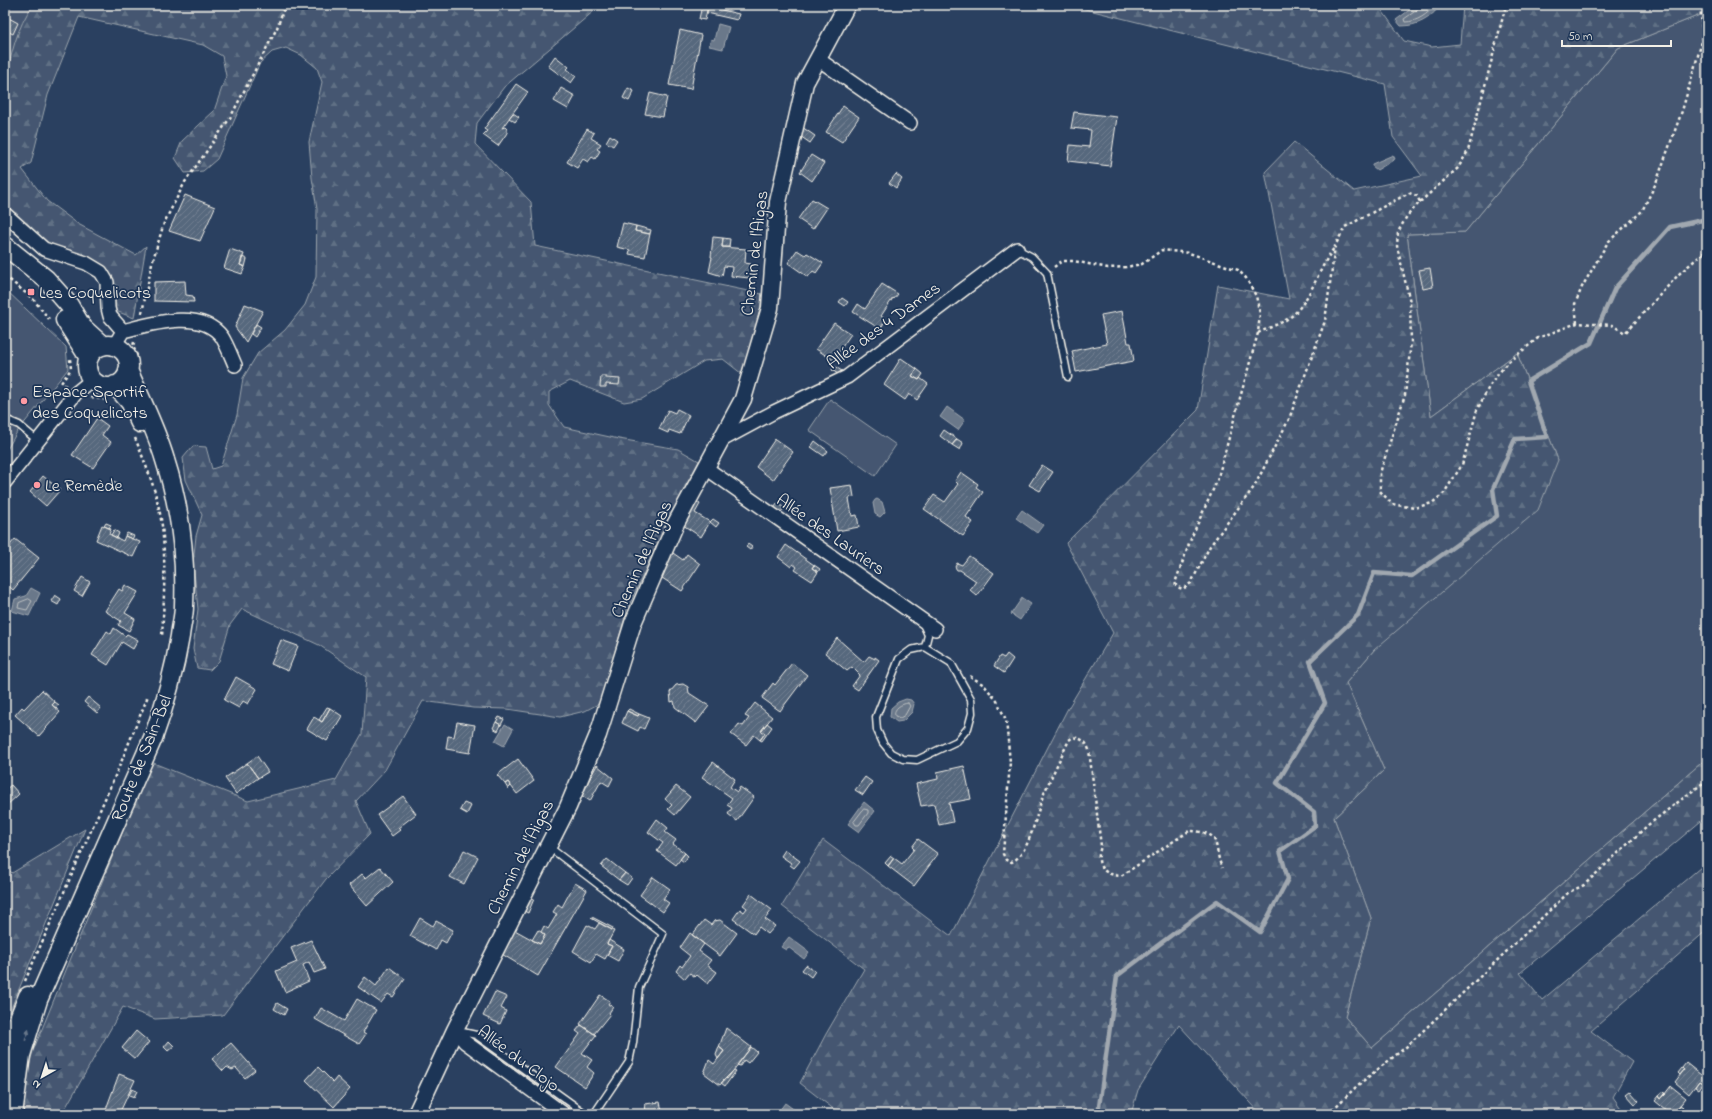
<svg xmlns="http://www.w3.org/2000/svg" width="1712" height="1119" font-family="'Indie Flower',sans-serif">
<defs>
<pattern id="forest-firs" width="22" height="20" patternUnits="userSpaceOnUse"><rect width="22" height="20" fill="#445771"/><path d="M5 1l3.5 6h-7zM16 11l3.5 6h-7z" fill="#607085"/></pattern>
<pattern id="building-hatch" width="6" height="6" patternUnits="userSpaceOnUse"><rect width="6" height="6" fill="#56677d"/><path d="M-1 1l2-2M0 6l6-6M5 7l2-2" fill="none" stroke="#6f7d8f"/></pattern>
</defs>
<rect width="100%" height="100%" fill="#2a4060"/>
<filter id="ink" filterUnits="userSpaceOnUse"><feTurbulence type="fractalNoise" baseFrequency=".025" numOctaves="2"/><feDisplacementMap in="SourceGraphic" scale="8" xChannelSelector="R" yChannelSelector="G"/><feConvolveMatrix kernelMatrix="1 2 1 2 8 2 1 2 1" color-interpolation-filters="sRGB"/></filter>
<g filter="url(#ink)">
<path fill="#445771" stroke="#9ca4ac" d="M5,5h51l-51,148z
M1707,12v746l-335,290 -27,-31 26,-99 -37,-100 50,-48 -38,-87 28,-33 184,-190 -41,-107 -86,63 -24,-182 58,-2 153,-184z
M5,289l61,58 2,22 -51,63 -12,21z
M830,399l66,46 -21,31 -66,-46z"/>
<path fill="url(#forest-firs)" stroke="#9ca4ac" d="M33,5h568l-97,82 -27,36 -2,21 56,58 4,44 227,48 -3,24 -17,56 -19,-15 -19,2 -62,38 -18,3 -54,-21 -21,11v13l15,22 55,12 59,10 21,12 -47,94 -25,55 -27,93 -15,8 -25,6 -53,-8 -34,-1 -50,-7 -38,69 -29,31 14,33 -44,45 -103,136 -68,4 -32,-12 -61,107h-46l17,-63 118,-289 97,39 88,-21 26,-46 4,-57 -47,-32 -77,-36 -12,16 -11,36 -9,9 -13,-2 -4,-19 5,-40 -5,-46 3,-27 6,-21 -16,-35 -3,-22 10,-12 13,1 6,22 9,-3 16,-51 6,-37 15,-25 27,-23 20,-25 11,-28 1,-68 -5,-31 -3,-36 13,-60 -5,-14 -16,-13 -15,-7 -14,4 -12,11 -43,96 -14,12 -18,2 -10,-15 7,-17 32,-30 12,-35 -4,-20 -19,-11 -124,-28 -31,78 -17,68 -9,6 25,32 31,23 58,31 10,-9 -12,72 -26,-10 -7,-36 -57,-23 -39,-35v-130c5,-26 12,-58 28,-79z
M1082,5h296l26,36 28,6 28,-3 3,-39h244v7l-89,36 -153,184 -58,2 24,182 86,-63 41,107 -20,50 -164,140 -28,33 38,87 -50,48 37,100 -26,99 27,31 335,-290v58l-187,157 22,27 165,-138v68l-116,101 41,31 -19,35 12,17h-364l-82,-89 -41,65 -7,24h-291l-40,-31 26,-49 38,-65 -82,-63 41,-66 128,96 116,-226 46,-77 -47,-90 132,-133 20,-125 71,14 -24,-127 29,-30 60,49 68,-15 -29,-39 -8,-53 -304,-76z
M85,829l-80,194v-157l7,7z"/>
<path fill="#6a788a" stroke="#a1a8b0" d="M1416,5h24c-9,14 -23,21 -39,21l-5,-6z
M718,24l11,3 -6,22 -14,-3 2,-7 3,1z
M1393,155l2,4 -18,11 -5,-4v-2z
M947,407l18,13 -7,10 -18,-13z
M877,499l5,3 3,10 -5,5 -5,-3 -2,-11 2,-3z
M1022,510l21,15 -6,8 -21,-15z
M31,588l9,5 -11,23 -17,-5 3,-12 11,-3z
M1022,598l9,6 -11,16 -9,-6z
M906,699l5,1 3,4 -2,8 -9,9 -6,1 -7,-5 1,-9 7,-6z
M505,724l8,5 -9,17 -9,-5z
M864,802l11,9 -16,21 -11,-8z
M789,937l20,15 -5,7 -16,-12 -2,3 -5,-3z
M785,1103l15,11h-17l-4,-3z"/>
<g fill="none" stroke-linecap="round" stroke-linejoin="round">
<path stroke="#bdc1c2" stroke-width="1" d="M1418,5l-1,5 -13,9 1,3c12,0 23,-8 30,-17
M29,599l3,2 -5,9 -9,-2 1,-5z
M908,703l2,3 -5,9 -5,3 -5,-2c-2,-8 6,-12 13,-13z
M864,809l4,1v3l-9,12h-3l-2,-3z"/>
<path stroke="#a1a8b0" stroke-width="4.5" d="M1098,1114l19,-138 100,-75 43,31 28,-53 -8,-28 35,-25 -1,-14 -37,-29 48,-80 -15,-42 48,-46 16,-42 38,3 85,-60 -4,-27 22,-50 32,-2 -19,-56 63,-38 24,-55 55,-61 37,-8"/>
</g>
<path fill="url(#building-hatch)" stroke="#f4f1e8" d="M702,5h6l-3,15 -6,-1z
M708,7l31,7 -2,6 -30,-7z
M5,16l13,7 -5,11 -8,-4z
M680,30l21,5 -10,54 -22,-4z
M555,56l14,11 -2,2 9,7 -5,7 -23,-17z
M516,84l12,8 -26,36 3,-1 2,2v4l-9,13 -15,-11 4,-4 -3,-2z
M561,88l14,8 -7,13 -14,-8z
M628,88l6,3 -5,10 -6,-3z
M650,93l17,4 -4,20 -18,-3z
M843,106l16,11 -17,25 -16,-10z
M1074,112l43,5 -7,49 -42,-5 2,-16 19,2 2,-17 -20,-2z
M513,113l6,4 -4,5 -6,-4z
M802,127l13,9 -5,7 -10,-7z
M587,129l7,4 -3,5 10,6 -4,5 3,2 -5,8 -3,-2 -4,5 -5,-3 -6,9 -10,-6z
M610,135l7,5 -4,6 -7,-4z
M811,155l13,8 -12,18 -12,-9z
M896,174l6,5 -6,9 -7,-5z
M185,195l30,12 -15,34 -31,-10z
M812,199l15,9 -14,21 -15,-10z
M623,223l13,3 -1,5 15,3 -5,23 -16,-3 1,-4 -13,-3z
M636,226l15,4 -1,4 -15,-3z
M713,237l10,1 -1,9 24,2 -1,14 6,1 -2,14 -18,-2 1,-9 -8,-1 -2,10 -13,-4 3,-15h-1z
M723,238l7,1 -1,8h-7z
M230,249l14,5 -4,11 5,2 -3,7 -18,-6z
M797,250l8,5 2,-2 16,10 -7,10 -3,-2 -5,6 -20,-14z
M242,257l5,2 -2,8 -5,-2z
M1430,268l3,19 -10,2 -4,-19z
M185,281l1,14 7,1 1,6 -40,-1v-19z
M882,284l16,10 -4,5 -1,-1 -12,18 5,4 -6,9 -27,-17 5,-8 7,5z
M842,298l6,4 -3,4 -6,-4z
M245,304l18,7 -17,31 -11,-15z
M1122,311l6,32h3l3,18 -58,11 -4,-21 35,-7 -6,-29z
M834,323l17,11 -18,26 -17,-11z
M256,324l5,3 -6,10 -4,-3z
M901,358l16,11 -5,7 7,4 1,-2 8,6 -11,16 -8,-6 -4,6 -21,-15z
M834,366l8,5 -4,3 -6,-4z
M917,369l6,5 -4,6 -7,-4z
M601,376h5v2l14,1 -1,6 -13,-1v3h-6z
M677,409l12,6 -9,19 -11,-4 -1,3 -9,-4 9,-19 7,3z
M97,418l11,8 -6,9 9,7 -18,26 -21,-13z
M944,430l13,9 -5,6 -12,-9z
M775,439l18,13 -20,28 -17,-13z
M957,439l6,4 -3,7 -8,-5z
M815,441l13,10 -4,5 -13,-9z
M1042,465l11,7 -13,19 -11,-6z
M961,472l17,12 -2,3 7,5 -17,25 7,5 -10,14 -39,-27 10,-14 11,7 13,-18 -3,-3z
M43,476l17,14 -14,16 -16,-14z
M113,481l7,3 -2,5 -7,-3z
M852,485l2,12 -5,1 3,18 5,-1 2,12 -22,4 -7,-43z
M694,500l6,4 -5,9 15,9 -9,15 -18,-12z
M778,503l6,5 -3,4 -7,-4z
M713,519l6,4 -3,4 -6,-5z
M106,523l5,2 -2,3 -5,-2z
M102,525l9,4 -2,5 14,7 2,-5 15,6 -7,15 -37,-17z
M114,530l5,3 -2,5 -6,-3z
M127,533l7,3 -2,3 -7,-3z
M15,539l24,19 -26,32 -8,-7v-32z
M748,544l4,3 -2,3 -4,-3z
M786,545l28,20 -2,3 6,4 -6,9 -17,-11 2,-3 -4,-3 -2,3 -13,-10z
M670,551l13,9 4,-6 13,10 -18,27 -23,-15z
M969,556l25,17 -17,23 -7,-6 6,-9 -16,-11h-3l-2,-3 2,-4 5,2z
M814,565l6,4 -2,3 -6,-4z
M82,577l8,5 -8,14 -8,-5z
M125,585l13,7 -13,21 10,6 -6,12 -11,-6 3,-4 -16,-10 14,-22 3,2z
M55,595l6,4 -3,6 -7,-4z
M114,628l11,8 2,-2 11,6 -5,9 -11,-7 -14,23 -16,-10 15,-24 4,3z
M837,638l27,24 5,-6 6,3v-2l4,3 -21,30 -6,-4 8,-11 -8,-8 -5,4 -22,-18z
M281,640l17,6 -10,25 -17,-7z
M1007,654l6,5 -9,14 -10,-7 6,-10 4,2z
M792,663l15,12 -27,36 -18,-13 11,-15 2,2z
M236,677l21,12 -9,15 -5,-3 -4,7 -15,-8z
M683,684l5,3 1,6 20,13 -13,17 -21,-16 -1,-6 -3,1 -1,-10 6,-7z
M42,690l13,12 -3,3 8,7 -21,24 -24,-21 7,-8 2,2z
M88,697l13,11 -4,5 -13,-11z
M55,702l4,3 -3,3 -4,-3z
M755,703l17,14 -11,14 4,2 -5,7 -6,-5 -8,10 -15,-11 8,-10 4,2 6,-8 -4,-2z
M327,707l3,1 -8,14 -3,-2z
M330,708l12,8 -15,25 -20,-12 7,-12 8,5z
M629,709l10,5 -1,2 -11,-5z
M627,711l11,5 1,-2 10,4 -5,11 -4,-2 -2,4 -16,-8z
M499,717l5,2 -3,6 -5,-3z
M457,722l18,3 -5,28 -24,-4 2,-13 6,1z
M496,722l5,3 -3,6 -5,-3z
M767,723l5,4 -10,14 -2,-1 5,-7 -4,-2z
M257,756l11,16 -10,6 -11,-15z
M518,759l16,22 -17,13 -9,-12 -3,2 -8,-9z
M713,762l22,17 -5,8 7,5 3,-5 14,10 -17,24 -9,-7 4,-6 -5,-3 5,-7 -30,-21z
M247,763l11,15 -22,16 -11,-16z
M597,765l16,13 -4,8 -8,-5 -11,20 -9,-6z
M964,766l7,33 -22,4 4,19 -14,3 -5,-21 -13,2 -5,-22 22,-5 -1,-7z
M865,777l7,5 -9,13 -8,-5z
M508,782l3,4 -3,3 -3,-5z
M11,785l8,9 -14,13v-17z
M676,786l14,11 -15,18 -7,-6 4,-4 -7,-6z
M403,796l13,18 -18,14 2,2 -8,6 -15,-21z
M464,803l7,3 -4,8 -7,-4z
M657,819l11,9 -3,4 11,8 -3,4 12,9 -9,12 -19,-14 6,-8 -15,-11z
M918,839l20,15 -24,32 -26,-20 6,-8 8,6 12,-15 -2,-2z
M464,850l14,7 -14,27 -14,-7z
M785,850l15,11 -6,7 -4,-3 1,-2 -10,-7z
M685,853l3,3 -4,6 -4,-3z
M891,856l3,2 -6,8 -3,-3z
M607,859l18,14 -6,7 -18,-14z
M380,867l13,15 -26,24 -18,-21 13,-11 4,4z
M625,873l7,5 -5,7 -8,-5z
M653,877l17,12 -7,10 6,4 -6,9 -23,-17z
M575,883l12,7 -49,86 -38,-23 13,-24 27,15 5,-9 -4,-3 3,-6 4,3 9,-15 -4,-2 5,-8 4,3z
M751,894l21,16 -7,9 10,7 -7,8 -9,-7 -5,7 -21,-15 7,-10 4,3 3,-4 -4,-3z
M529,896l5,3 -6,14 -6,-3z
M592,917l21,11 -1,2 -21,-12z
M420,918l13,8 3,-5 17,9 -7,13 -5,-3 -5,10 -26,-14z
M704,920l7,5 3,-4 6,-1 17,13 -17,23 -28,-21z
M599,923l15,8 -7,13 5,2 -7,13 -9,-5 -5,8 -18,-11 14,-26 8,4z
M538,930l7,5 -5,9 -8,-4z
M690,933l14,11 -5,7 12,9 -4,5 10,7 -9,12 -11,-9 -2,2 -5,-4 -5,6 -9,-8 4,-6 2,2 8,-11 -10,-8z
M311,940l14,29 -11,4 -5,-11 -6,3 6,16 -24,11 -9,-21 21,-9 -6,-14z
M609,940l15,9 -6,12 -11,-6 5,-9 -5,-2z
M806,965l9,6 -4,6 -9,-7z
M389,967l16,12 -12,18 -5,-3 -7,9 -23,-16 7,-10 11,9z
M495,992l12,5 -6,11 5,3 -6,13 -17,-8z
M600,995l10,6 -2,3 5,3 -4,6 1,1 -16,20 -14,-10z
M357,999l19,11 -13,22 3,2 -7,10 -44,-25 6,-11 23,13z
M277,1003l10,6 -3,6 -10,-6z
M581,1025l15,10 -14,18 10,7 -5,7 7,6 -9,14 -29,-20 24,-33 -4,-3z
M726,1028l25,19 -24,32 -1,-1 -6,7 -16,-12 5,-13 5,4 10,-13 -5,-4z
M136,1031l13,11 -14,17 -13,-11z
M169,1041l5,5 -6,5 -4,-4z
M1707,1042v13l-7,-5z
M231,1043l24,27 -10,8 -9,-10 -4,2 -5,-3 -4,4 -11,-12z
M719,1047l5,4 -6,8 -2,-4z
M751,1047l6,5 -9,11 -4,-3 -4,6 -3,-1z
M1686,1063l20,16 -4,4 -3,-2 -10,13 -14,-12 9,-12 -2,-2z
M318,1067l15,15 4,-5 13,12 -16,18 -28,-27z
M1682,1068l2,2 -4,5 -2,-2z
M734,1070l2,1 -11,15 -4,-3z
M119,1074l16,6 -16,34 -13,-5z
M1699,1081l3,2 -4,6 -3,-2z
M1671,1086l15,12 -10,12 3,2 -2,2h-6l-16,-13 4,-5 2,3z
M132,1089l5,2 -3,6 -5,-2z
M1630,1091l9,10 -4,3 -9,-10z
M1663,1091l3,3 -5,5 -2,-3z
M660,1102l2,9 -2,3h-16l2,-2 -1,-8z
M1680,1105l3,2 -4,5 -3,-2z"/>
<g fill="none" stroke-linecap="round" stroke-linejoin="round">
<g stroke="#f4f1e8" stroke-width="9">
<path id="service" d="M1017,249l15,8 15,16 21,104
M5,419l14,6 19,16
M923,624l5,11 -3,12 -14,3 -12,9 -23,58 1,13 6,13 8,10 12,6 14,1 40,-19 11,-13 4,-15 -1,-14 -20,-36 -26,-16
M549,847l114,87 -24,53 -6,56 -4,19 -35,52
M458,1031l18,4 110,79"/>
</g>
<g stroke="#f4f1e8" stroke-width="16">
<path id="minor" d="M818,59l92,64
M5,214l39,35 42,14 15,9 6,10 1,26 2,8 13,15
M114,346l9,-15c28,-7 78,-23 99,6 5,8 9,19 13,28
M720,441l54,-29 73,-35 170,-128
M706,468l229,161
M5,482l71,-89 16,-13
M455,1030l10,12 99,72"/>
</g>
<g stroke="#f4f1e8" stroke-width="19">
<path id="tertiary" d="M416,1114l39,-84 113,-223 30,-72 35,-112 43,-100 67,-124 27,-91 8,-106 27,-119 42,-78"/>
</g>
<g stroke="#f4f1e8" stroke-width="21">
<path id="secondary" d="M5,246l41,33 23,26 13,22 21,19
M65,320l24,38
M87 366a21 21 0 1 1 42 0a21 21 0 1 1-42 0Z
M115,385l15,17 10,21
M8,1061l7,-33 13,-32
M13,1114l8,-59 17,-55 115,-262c12,-33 21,-66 27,-102 1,-10 4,-20 4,-30 2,-49 -4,-99 -19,-146 -9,-31 -24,-60 -37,-90"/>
</g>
<path stroke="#f4f1e8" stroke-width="2.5" stroke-dasharray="3 3" stroke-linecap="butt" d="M1420,202l38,-34 10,-17 38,-146
M1054,267l8,-6h12l34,7 18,-1 16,-3 20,-14 27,3 49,17 8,8 10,18 4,18 -2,19 -41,148 -25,55 -17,47 2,4 6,2 8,-6 19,-37 44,-59 35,-68 36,-98 10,-75 10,-19 64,-34 8,3 3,6 -13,14 -9,16 -1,14 13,56 1,40 -6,53 -25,78v18l12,13 22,4 18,-5 12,-10 18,-28 15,-55 13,-25 16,-21 32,-26 39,-15 35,2 13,8 55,-60 27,-23
M5,276l28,23 16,20
M142,313l10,-50 12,-40 21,-41 45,-64 47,-90 8,-23
M1577,323l-2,-19 7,-17 26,-45 34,-31 14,-28 26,-72 21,-73 -3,-33
M1258,333c12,-6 26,-10 36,-19 19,-19 25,-47 41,-67
M134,342l-1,4 5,12
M66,386l-5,-3 10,-14 -1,-10
M91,397l15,3
M135,438c12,29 23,57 27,88 4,37 2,74 0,111
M970,676l14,9 13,16 9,19 4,42 -7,92 3,6 6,2c18,-9 24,-48 31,-66 8,-19 17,-37 26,-56l4,-3c9,2 13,4 16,13l12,96c-1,4 -3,10 -2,14 1,12 12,15 22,16l68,-45c35,1 23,13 33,37
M25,981l97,-221 26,-64
M1328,1114l30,-29 48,-38 163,-155 15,-7 64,-60 59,-45"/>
<use href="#service" stroke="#1d3557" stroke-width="6"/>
<use href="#minor" stroke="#1d3557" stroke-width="13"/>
<use href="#tertiary" stroke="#1d3557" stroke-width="16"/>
<use href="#secondary" stroke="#1d3557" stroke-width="18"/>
</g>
<defs><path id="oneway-solid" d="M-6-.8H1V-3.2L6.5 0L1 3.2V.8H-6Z"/></defs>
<use fill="#68778a" href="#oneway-solid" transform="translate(27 1035) rotate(-73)"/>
</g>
<g fill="#ff9aa2" stroke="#1d3557" stroke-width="1.5">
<rect x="27" y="288" width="8" height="8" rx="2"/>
<circle cx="24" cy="401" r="4"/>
<circle cx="37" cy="485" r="4"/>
</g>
<g text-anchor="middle" stroke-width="3.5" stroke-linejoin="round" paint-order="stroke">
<g font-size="18" fill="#f4f1e8" stroke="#1d3557">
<text transform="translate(754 253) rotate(-83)" y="6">Chemin de l'Aigas</text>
<text transform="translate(883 325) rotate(-36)" y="6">Allée des 4 Dames</text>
<text transform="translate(831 534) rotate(35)" y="6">Allée des Lauriers</text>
<text transform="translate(641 559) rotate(-66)" y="6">Chemin de l'Aigas</text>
<text transform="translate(141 758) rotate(-68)" y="6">Route de Sain-Bel</text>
<text transform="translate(520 857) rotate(-63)" y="6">Chemin de l'Aigas</text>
<text transform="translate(519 1058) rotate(37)" y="6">Allée du Clojo</text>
</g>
<g font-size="18" fill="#f4f1e8" stroke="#1d3557" text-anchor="start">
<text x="39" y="298">Les Coquelicots</text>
<text x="32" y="397">Espace Sportif<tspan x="32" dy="21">des Coquelicots</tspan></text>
<text x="45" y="491">Le Remède</text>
</g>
</g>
<rect width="1712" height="1119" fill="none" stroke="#1d3557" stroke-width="20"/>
<rect x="10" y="10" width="1692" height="1099" fill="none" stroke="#f4f1e8" stroke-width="1.5" filter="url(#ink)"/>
<g transform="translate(42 1077) rotate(219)" stroke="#1d3557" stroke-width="3" paint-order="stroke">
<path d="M0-3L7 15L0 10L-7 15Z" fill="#f4f1e8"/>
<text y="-6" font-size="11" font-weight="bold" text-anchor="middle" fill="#f4f1e8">N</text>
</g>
<path d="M1562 40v6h109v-6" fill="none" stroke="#f4f1e8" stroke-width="2"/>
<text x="1568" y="40" font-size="12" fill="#f4f1e8" stroke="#1d3557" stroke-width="3" paint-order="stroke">50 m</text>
</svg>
